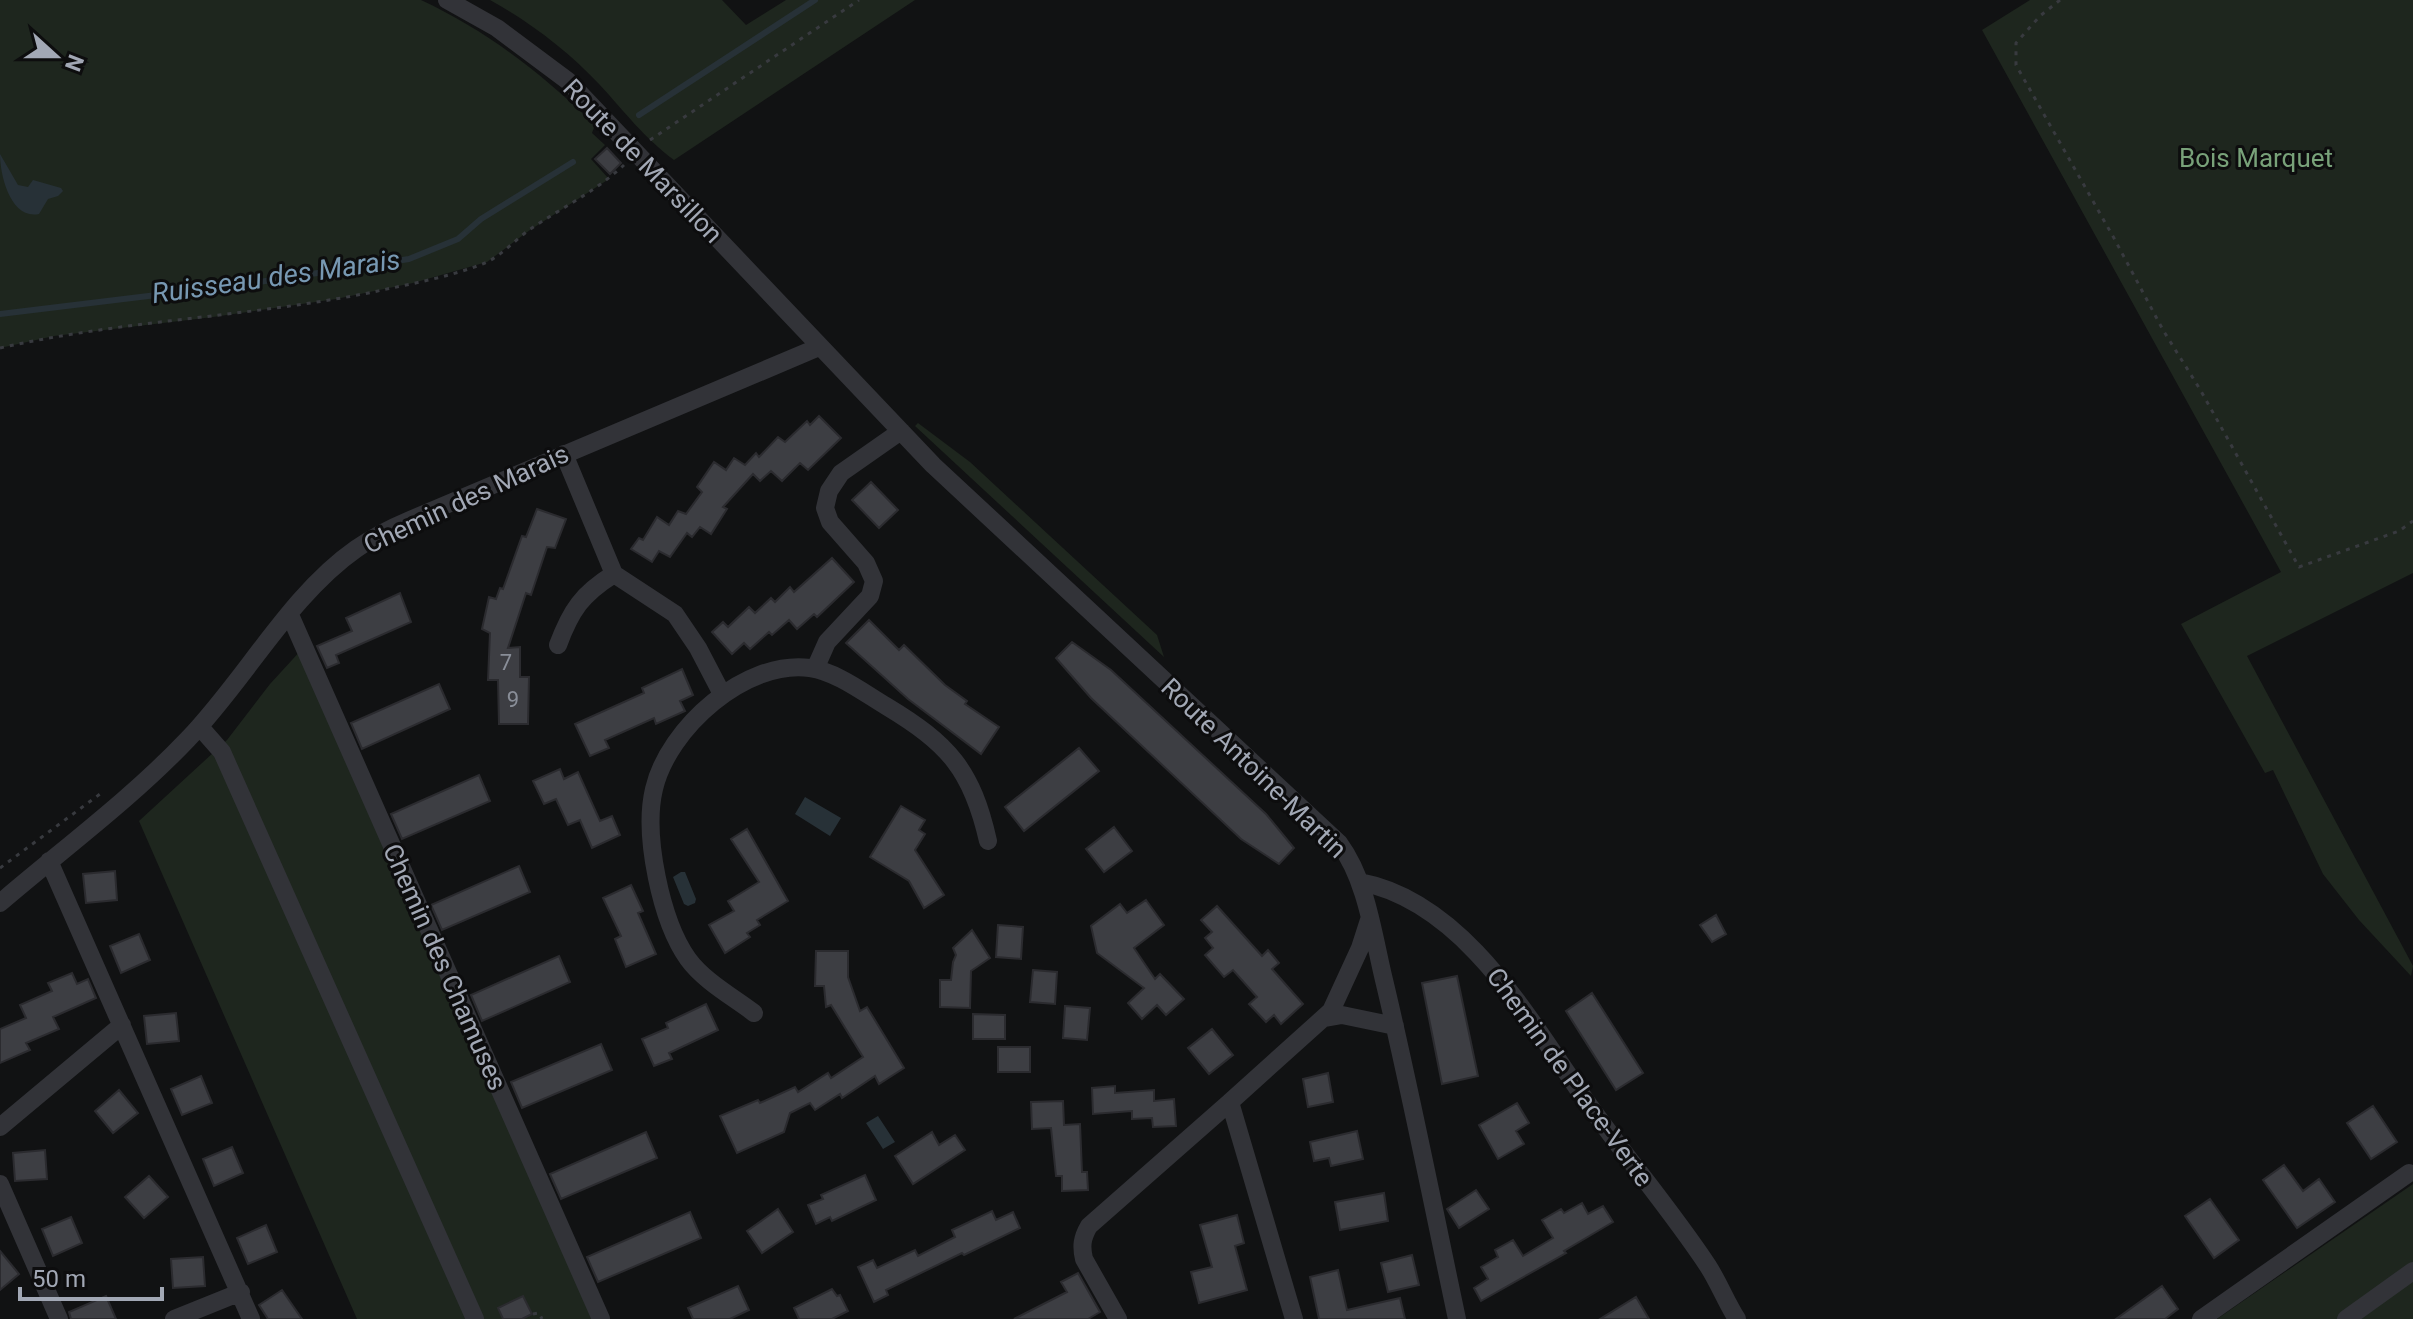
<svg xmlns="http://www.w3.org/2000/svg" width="2413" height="1319" font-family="Roboto,sans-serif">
<rect width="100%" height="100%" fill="#111213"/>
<path fill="#1e261e" d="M0,0h421c68,32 120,73 174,125l-3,8 13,12 -14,14 18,20 -79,51 -43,32 -74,21 -77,16 -123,18 -159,19 -54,12z
M490,0h232l24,25 40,-25h129l-241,160c-31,-23 -49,-48 -75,-76 -31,-33 -69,-62 -109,-84z
M2030,0h383v573l-166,83 166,310 -2,10 -52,-56 -36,-46 -50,-104 -8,3 -84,-149 100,-52 -299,-542z
M918,423l52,39 187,173 7,22 -249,-231z
M303,648l290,671h-236l-218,-498 88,-81 43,-56z
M2413,1184v135h-196z"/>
<path fill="#273137" d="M0,154l18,31 10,2 5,-7 28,8 2,3 -5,5 -10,3 -9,15c-28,6 -39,-38 -39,-60z
M805,797l36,21 -11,18 -35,-22z
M681,872h4l11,27 -1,4 -7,3 -4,-2 -11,-27z
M878,1116l17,26 -12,7 -17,-26z"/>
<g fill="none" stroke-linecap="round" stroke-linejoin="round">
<path stroke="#273137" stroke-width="6" d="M639,115l176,-115
M0,314l239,-29 170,-26 49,-20 23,-20 92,-57"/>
</g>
<path fill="#3d3e43" stroke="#2b2b2f" stroke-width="2" d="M607,148l14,15 -11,11 -15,-15z
M819,416l22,22 -33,32 -8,-7 -18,18 -11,-10 -11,10 -7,-7 -30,33 4,2 -16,25 -11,-7 -8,10 -5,-4 -17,24 -11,-6 -7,11 -21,-13 8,-11 4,2 14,-23 12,8 9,-14 8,3 16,-22 -5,-5 17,-25 12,8 8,-12 11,7 11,-12 3,4 19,-20 7,5 22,-21 3,4z
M871,482l27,28 -19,18 -27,-28z
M537,509l29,10 -11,29 -8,-1 -16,48 -5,-2 -18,55 12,-1v30h9l-1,47h-29l-1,-44h-10l2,-47 -8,-4 7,-32 7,2 4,-11 3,1 19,-53 4,1z
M832,558l22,24 -37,35 -3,-3 -17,15 -8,-9 -17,15 -3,-3 -19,17 -6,-6 -12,11 -20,-22 11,-10 5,5 21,-20 6,6 16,-15 4,4 15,-15 4,5z
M400,593l11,29 -75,33 3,8 -12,5 -10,-22 35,-15 -6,-13z
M869,620l30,30 5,-5 41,40 22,16 -2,3 34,23 -18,27 -73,-55 -62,-56z
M1072,642l39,28 155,144 28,34 -15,16 -38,-25 -150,-141 -35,-40z
M682,669l11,26 -13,6 5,10 -29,13 -2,-6 -49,22 4,8 -19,8 -15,-32 69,-31 -2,-5z
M439,684l11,25 -88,40 -11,-26z
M1079,748l20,23 -75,60 -19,-24z
M560,769l4,10 14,-7 22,49 12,-5 8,19 -28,13 -12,-28 -12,5 -12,-26 -12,5 -11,-23z
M479,775l11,26 -88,38 -11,-25z
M901,806l24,14 -6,10 6,4 -10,16 29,45 -20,13 -15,-27 -39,-24z
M1114,827l18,24 -28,21 -18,-23z
M747,829l41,72 -31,19 3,5 -13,8 3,4 -25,16 -16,-28 25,-14 -6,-10 31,-19 -28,-43z
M519,866l11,26 -88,38 -11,-25z
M115,871l2,29 -31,3 -3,-29z
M631,885l12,26 -5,2 18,41 -30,13 -11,-28 6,-3 -18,-38z
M1146,900l18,25 -30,23 21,31 5,-5 24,25 -18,16 -9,-10 -15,14 -14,-16 16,-15 -47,-35 -6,-27 29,-22 7,9z
M1217,906l45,50 6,-6 11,13 -7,6 31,35 -22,20 -7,-9 -8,7 -17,-18 8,-7 -24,-27 -9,7 -19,-22 8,-7 -8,-10 7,-6 -11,-12z
M1716,915l10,19 -14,8 -12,-17z
M998,925l25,2 -2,32 -25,-2z
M972,930l18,28 -19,13 -1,37 -30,-1v-27h11l2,-18 3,-7 -3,-7z
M139,934l11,26 -29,13 -11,-27z
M816,951h32v26l12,34 7,-4 37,61 -25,16 -4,-8 -33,22 -2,-4 -25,16 -5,-7 -20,10 -6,19 -47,21 -17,-37 38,-16 2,3 35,-16 3,5 30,-19 3,5 32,-21 -32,-52 -5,2 -2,-21h-9z
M559,956l11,26 -88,39 -11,-26z
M1033,970l24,2 -2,32 -25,-2z
M72,973l5,11 11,-5 8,19 -43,19 6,12 -33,14 4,7 -30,13v-34l26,-11 -6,-13 32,-14 -4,-8z
M1457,976l21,100 -36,8 -20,-101z
M1592,993l51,80 -27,17 -50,-79z
M706,1004l12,26 -49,23 3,6 -18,7 -12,-27 26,-11 -2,-5z
M1065,1006l25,2 -3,32 -24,-2z
M176,1013l3,28 -32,3 -3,-28z
M973,1014l32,1v24h-32z
M1212,1029l21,26 -24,19 -21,-26z
M601,1044l11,26 -90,38 -11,-26z
M998,1047h32v25h-32z
M1328,1073l5,29 -25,5 -5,-28z
M201,1076l11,27 -30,12 -11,-26z
M1115,1086v7l39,-3v11l20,-2 2,27 -23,1 -1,-9 -20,1v-8l-39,3 -1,-26z
M119,1090l19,23 -25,20 -18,-22z
M1063,1101l1,24 16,-1 2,48h5l1,18 -26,1v-15h-6l-5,-48 -19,1 -1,-27z
M1517,1103l12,20 -13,8 8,13 -26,15 -19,-34z
M2373,1106l24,36 -26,17 -24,-36z
M1357,1131l6,28 -32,7 -2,-8 -15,3 -4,-19z
M646,1132l11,26 -96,41 -11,-25z
M932,1132l7,13 16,-10 10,15 -52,34 -18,-28z
M232,1147l11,26 -29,13 -11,-27z
M45,1150l2,29 -32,2 -2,-28z
M2284,1165l19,26 16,-12 16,23 -38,26 -34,-48z
M865,1175l11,25 -44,21 -2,-4 -14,7 -8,-19 15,-6 -2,-4z
M149,1176l19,21 -24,21 -19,-21z
M1476,1190l13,19 -30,19 -12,-19z
M1384,1193l4,28 -48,9 -5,-28z
M2210,1199l29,41 -25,18 -29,-42z
M1582,1203l6,11 15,-8 10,16 -49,29 2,2 -85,48 -7,-13 14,-9 -7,-12 17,-10 -3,-7 18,-10 10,16 30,-18 -11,-18 19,-11 3,4z
M778,1209l15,23 -31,21 -15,-22z
M992,1211l4,9 17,-8 7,16 -56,27 -2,-2 -76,37 2,5 -14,7 -16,-35 15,-7 4,8 38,-18 3,6 37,-19 -3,-7z
M690,1212l11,26 -103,44 -11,-25z
M1237,1215l7,28 -9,3 12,44 -48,13 -8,-31 21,-5 -12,-42z
M71,1217l11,26 -29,13 -11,-27z
M266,1225l11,27 -29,12 -11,-26z
M0,1251l19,23 -19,16z
M1412,1255l7,30 -31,7 -7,-29z
M203,1257l2,29 -32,2 -2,-29z
M1338,1270l9,40 53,-12 5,21h-86l-9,-42z
M1078,1273l22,39 -12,7h-74l53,-27 -6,-10z
M738,1286l11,24 -19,9h-37l-5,-11z
M2162,1286l16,23 -13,10h-49z
M832,1289l5,7 3,-1 8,16 -16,8h-33l-5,-11z
M282,1290l20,29h-34l-9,-14z
M106,1296l10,23h-45l-2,-7z
M523,1296l9,18 -10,5h-19l-5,-11z
M1636,1297l13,22h-49z"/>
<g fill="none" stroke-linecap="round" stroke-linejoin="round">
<path stroke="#383a3f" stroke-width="3" stroke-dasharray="4 6" stroke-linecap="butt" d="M2060,0l-20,16 -24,27v22l99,175 48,90 38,61 98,176 100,-36 14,-10
M650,140l209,-140
M0,348c123,-28 250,-31 373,-56 37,-8 77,-15 112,-29 16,-7 30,-23 44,-33 32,-22 66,-38 95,-65
M0,868l100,-74
M533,1314l6,-1 3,6"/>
<path stroke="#323338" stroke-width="18" d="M447,0l50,28 71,53 365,384 406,378c28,38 34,92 45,137 27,113 49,226 73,339
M564,454l50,120 61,40 23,34 24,46
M290,615l311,704
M558,645c13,-35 24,-51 56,-71
M815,669l12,-27 43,-46 4,-15 -8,-18 -36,-41 -5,-14 4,-17 12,-18 60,-42
M200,727l22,25 253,567
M49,861l202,458
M1360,882c102,19 168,135 222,213 40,58 87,112 126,171 11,17 18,36 29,53
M0,903c63,-54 131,-104 188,-164 57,-59 102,-144 168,-190 17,-12 35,-21 54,-29l409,-173
M754,1013c-21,-16 -50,-32 -66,-54 -27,-38 -45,-124 -34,-170 14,-61 92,-130 156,-121 27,4 54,25 76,38 63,38 86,64 102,135
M1325,1018l17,-3 53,11
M0,1127l122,-102
M0,1184l59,135
M174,1319l67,-27
M1118,1319l-34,-60c-3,-13 -2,-21 5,-33l141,-124
M1294,1319l-64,-217 101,-91 29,-63 9,-28
M2201,1319l208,-146
M2346,1319l67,-48"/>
</g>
<g text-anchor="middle" stroke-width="6" stroke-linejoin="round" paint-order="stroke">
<g font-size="22" fill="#898e98">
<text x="506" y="670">7</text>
<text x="513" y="707">9</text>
</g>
<g font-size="26" fill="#78a179" stroke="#0d0d0e">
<text x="2256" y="167">Bois Marquet</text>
</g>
<g font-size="26" fill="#a2a8b5" stroke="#0d0d0e">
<text transform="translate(643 161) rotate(46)" y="9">Route de Marsillon</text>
<text transform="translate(466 499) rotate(-25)" y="9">Chemin des Marais</text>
<text transform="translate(1254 768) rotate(44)" y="9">Route Antoine-Martin</text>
<text transform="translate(445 967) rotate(66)" y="9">Chemin des Chamuses</text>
<text transform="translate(1570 1077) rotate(54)" y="9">Chemin de Place-Verte</text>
</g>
<g font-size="28" font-style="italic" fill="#7798b2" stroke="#0d0d0e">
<text transform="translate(276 276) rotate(-8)" y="10">Ruisseau des Marais</text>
</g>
</g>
<g transform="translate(56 56) rotate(111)" stroke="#0d0d0e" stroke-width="6" paint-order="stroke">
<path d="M0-6L14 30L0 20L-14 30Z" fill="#a2a8b5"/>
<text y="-12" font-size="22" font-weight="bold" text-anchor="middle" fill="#a2a8b5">N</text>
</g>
<path d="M20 1287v12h142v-12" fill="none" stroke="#a2a8b5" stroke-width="4"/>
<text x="32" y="1287" font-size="24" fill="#a2a8b5" stroke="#0d0d0e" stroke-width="6" paint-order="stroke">50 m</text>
</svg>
